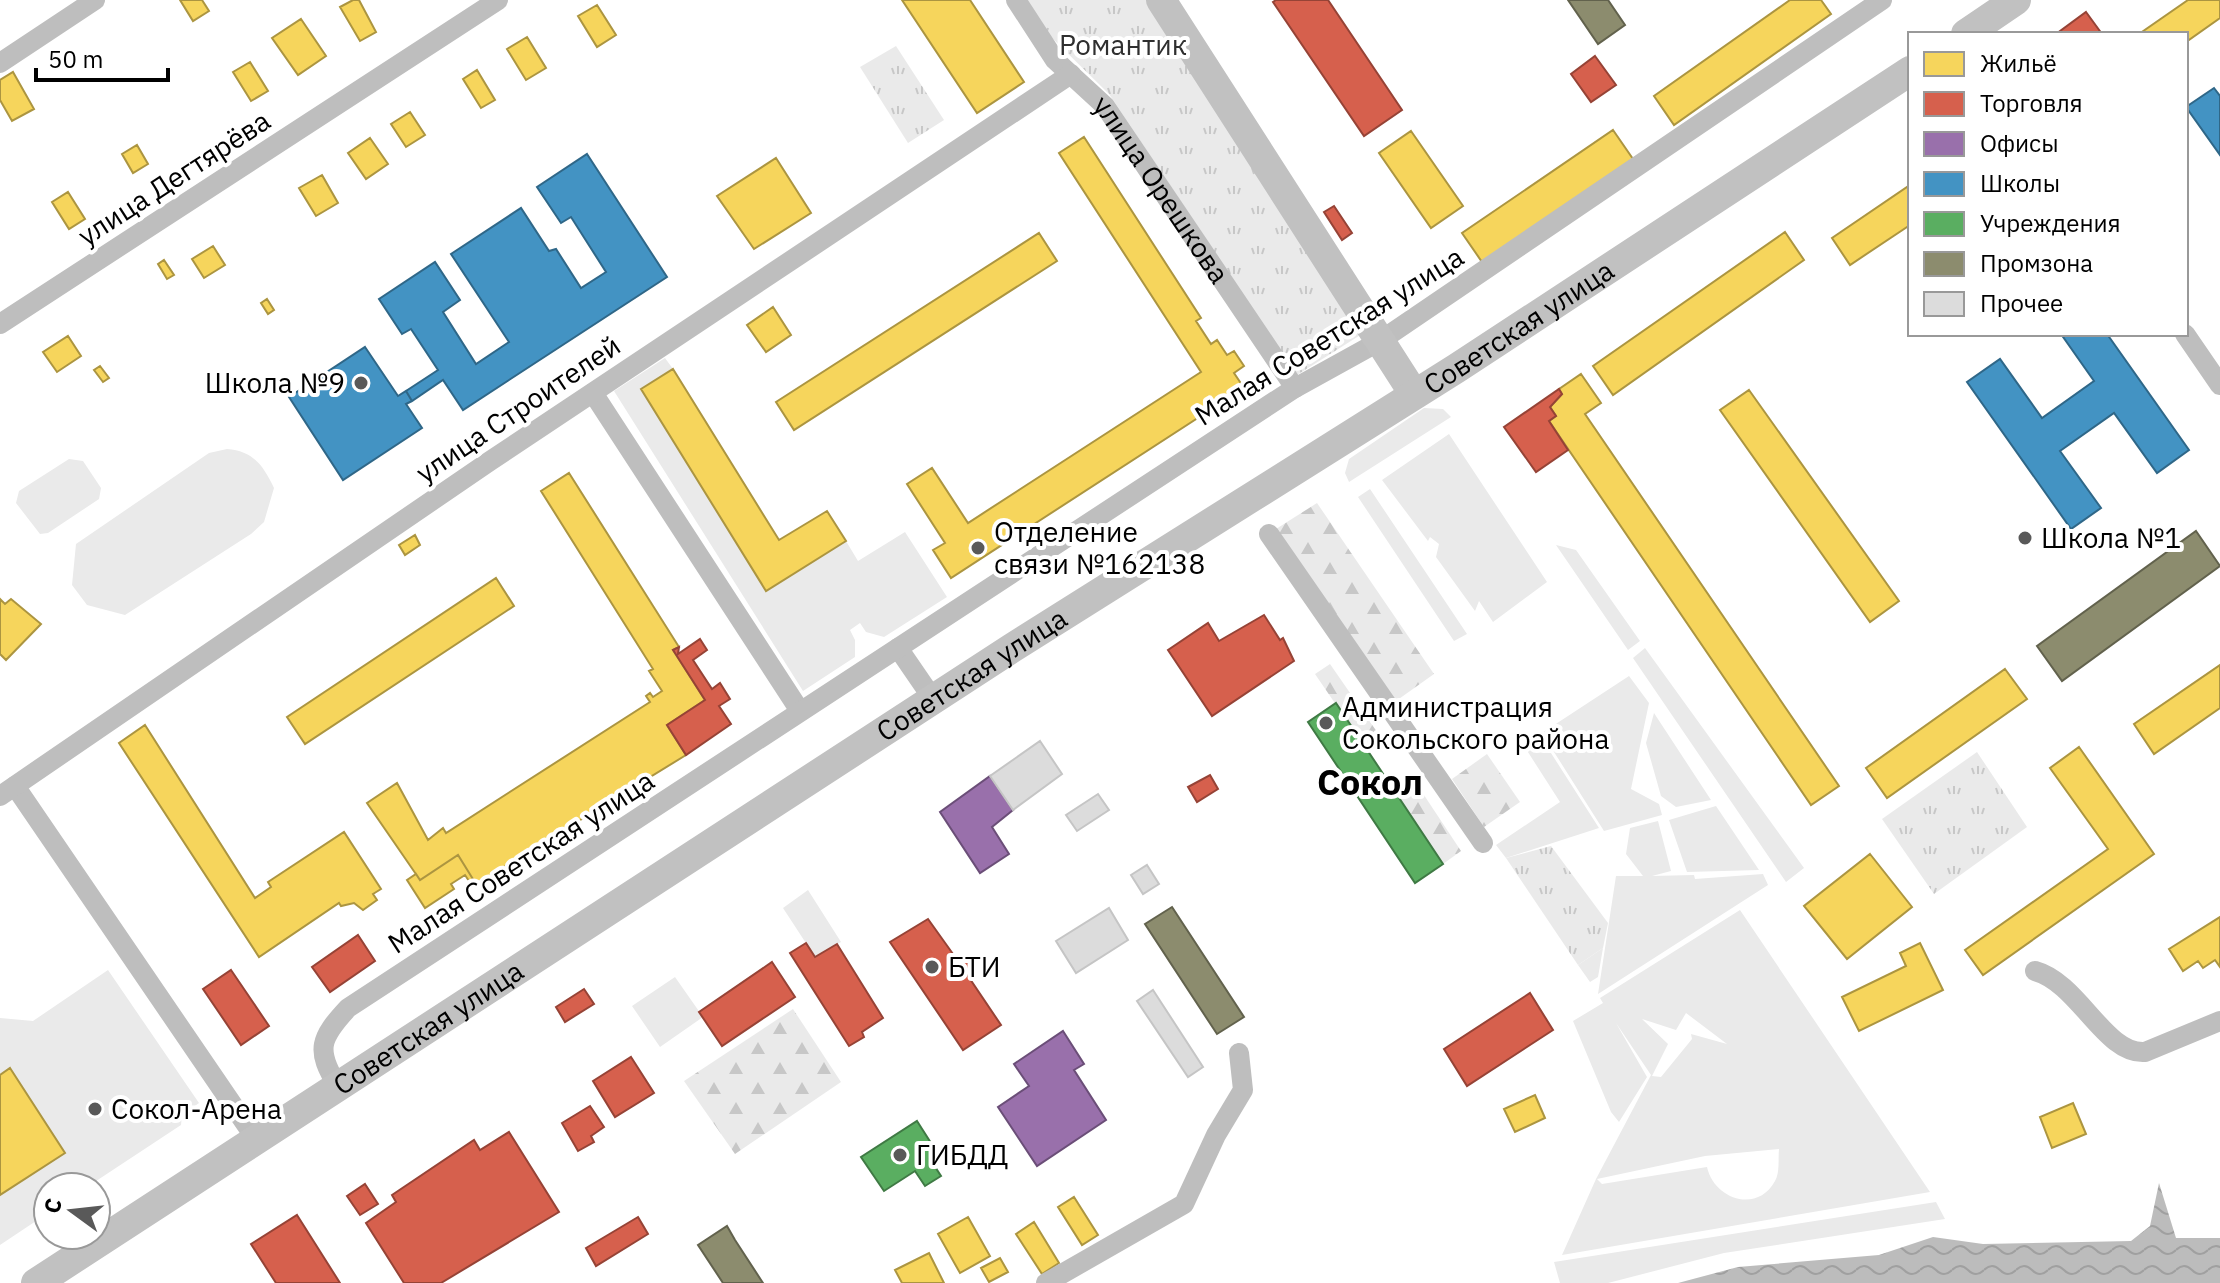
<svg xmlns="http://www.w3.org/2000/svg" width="2220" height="1283" font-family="'IBM Plex Sans',sans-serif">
<defs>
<pattern id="forest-firs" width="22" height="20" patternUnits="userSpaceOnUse" patternTransform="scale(2)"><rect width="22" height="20" fill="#eaeaea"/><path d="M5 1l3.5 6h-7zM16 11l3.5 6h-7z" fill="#c7c7c7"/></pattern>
<pattern id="park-tufts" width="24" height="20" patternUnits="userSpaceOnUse" patternTransform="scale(2)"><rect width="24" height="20" fill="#eaeaea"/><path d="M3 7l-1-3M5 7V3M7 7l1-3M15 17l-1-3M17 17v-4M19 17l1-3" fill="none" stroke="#c7c7c7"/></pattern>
<pattern id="water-waves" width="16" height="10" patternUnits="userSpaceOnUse" patternTransform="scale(2)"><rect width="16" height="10" fill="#bcbcbc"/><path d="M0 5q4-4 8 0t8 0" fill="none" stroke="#a0a0a0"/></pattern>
</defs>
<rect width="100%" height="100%" fill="#fff"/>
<path fill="#eaeaea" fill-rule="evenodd" d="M665,358l8,11 -32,20 125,201 80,-49 12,20 47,-29 42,65 -63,40 -18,-5 -6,-9 -10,7 5,10v17l-52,34 -189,-300z
M1424,408l19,1 8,8 -102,65 -4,-9 4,-14z
M1449,434l98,148 -54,40 -14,-21 -4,10 -39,-54 3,-13 -9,-7 -2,4 -46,-61z
M227,449c26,2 36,16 47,39l-10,34 -13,12 -126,81 -38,-10 -15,-20 4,-41 133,-91z
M69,459l14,2 18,27 -2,11 -51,34 -8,1 -24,-31 3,-12z
M1370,489l97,145 -13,7 -96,-144z
M1556,545l20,5 64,91 -12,9z
M1645,648l159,220 -18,14 -153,-224z
M1629,676l20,27 -18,86 28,15 3,11 -58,16 -62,-98z
M1654,713l57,87 -35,7 -15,-11 -15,-53z
M1542,739l57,89 -93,30 -10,-13 64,-43 -34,-53z
M1716,806l43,64 -72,2 -18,-52z
M1658,821l13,50 -19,5 42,-1 1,4 68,-5 5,11 -170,109 18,-118h27l-17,-22 4,-26z
M808,890l33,52 -26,15 -32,-49z
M1740,910l190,282 -368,63 34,-76 55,-104 -35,-52 31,54 -28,45 -8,-10 -38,-91 30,-18 -3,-5zM1686,1013l41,31 -36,-10 1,5 -31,38 -9,-1 16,-32 -26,-25 34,11zM1779,1149c-1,10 1,24 -4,32 -18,33 -61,18 -68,-14l-105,17 -5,-5 108,-23z
M1603,948l-5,29 -8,5 -12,-17z
M108,970l91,133 -17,12 -1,10 -94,62h-39v26l-48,32v-227l33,3z
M675,977l28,40 -43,30 -28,-41z
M1936,1202l9,17 -221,34 -116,30h-48l-6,-21z"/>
<path fill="url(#forest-firs)" d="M1317,503l117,171 -38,27 -120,-172z
M1330,664l54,78 -15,11 -54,-79z
M1487,754l33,48 -36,25 -32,-48z
M1418,786l43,65 -18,13 -43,-64z
M793,1009l48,73 -106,72 -51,-73z"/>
<path fill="url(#park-tufts)" d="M1027,0h121l214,334 -65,41 -188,-281 -59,-58z
M896,46l48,74 -36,23 -48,-76z
M1977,752l50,75 -93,67 -52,-75z
M1551,846l57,77 -5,25 -25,17 -72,-107z"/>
<path fill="url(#water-waves)" d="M2159,1183l17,55h44v45h-542l60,-16 141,-12 54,-18 50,7 148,-3 19,-15z"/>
<path fill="#f6d55c" stroke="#ac9540" stroke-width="2" d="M180,0h22l7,11 -16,10z
M353,0h6l17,32 -16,9 -20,-34z
M902,0h68l54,82 -47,31z
M1790,0h31l10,14 -157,111 -20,-29z
M2188,0h32v18l-34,24v-8h-47z
M597,5l19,30 -19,12 -19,-31z
M301,19l25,37 -28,19 -26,-37z
M527,37l19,31 -20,12 -19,-31z
M250,62l18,29 -17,10 -18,-29z
M477,70l18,30 -14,8 -18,-29z
M13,72l21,37 -22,12 -12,-21v-20z
M410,112l15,23 -19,12 -15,-23z
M1613,130l20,29 -151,103 -20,-29z
M1411,131l52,75 -32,22 -52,-75z
M1084,137l117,181 -5,3 15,23 6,-4 10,15 7,-4 10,15 -10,7 10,15 -293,190 -18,-28 12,-7 -38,-59 25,-16 36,55 233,-151 -142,-219z
M370,138l18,26 -22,15 -18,-26z
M137,145l11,19 -15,9 -11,-19z
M776,158l35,55 -57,36 -37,-53z
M322,175l16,28 -22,13 -17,-28z
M1910,185v40l-60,40 -18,-27z
M68,192l17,27 -16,10 -17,-27z
M1785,232l19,28 -191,135 -20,-29z
M1039,233l18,28 -263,169 -18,-28z
M213,246l12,19 -21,13 -12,-19z
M164,260l10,15 -7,4 -9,-15z
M267,299l7,11 -6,4 -7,-11z
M773,307l18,28 -25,17 -19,-27z
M68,336l13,20 -24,16 -14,-20z
M100,366l9,12 -6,4 -9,-12z
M673,369l106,171 48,-29 19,30 -80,50 -125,-202z
M1581,374l20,29 -16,11 254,372 -28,19 -262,-384 7,-5 -6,-9 12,-13 -3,-5z
M1749,390l150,211 -29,21 -150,-212z
M569,473l110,174 -6,3 32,50 -38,25 19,30 -210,129 -18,-29 -38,25 -53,-77 30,-20 31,57 15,-12 3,5 204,-131 -4,-6 4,-3 3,4 9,-6 -13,-20 4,-2 -112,-178z
M415,535l5,10 -15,10 -6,-10z
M496,578l18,28 -209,138 -18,-27z
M0,599l5,5 6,-5 30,25 -35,36 -6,-6z
M2220,665v43l-66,46 -20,-30z
M2005,669l22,30 -140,99 -21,-30z
M145,725l110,173 16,-11 -3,-5 76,-50 37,57 -8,5 4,6 -14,10 -9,-7 -13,3 -2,-3 -80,54 -140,-214z
M2079,747l75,107 -171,121 -18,-25 143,-101 -58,-81z
M1870,854l42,53 -65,52 -43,-53z
M458,855l18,29 -3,3 -8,-12 -14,9 3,5 -29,19 -18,-28 9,-6 4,6z
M2220,917v50l-5,-7 -12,8 -5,-7 -15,10 -14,-22z
M1920,943l23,47 -84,41 -17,-34 64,-31 -6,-13z
M10,1068l55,85 -65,42v-120z
M1535,1095l10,23 -30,14 -11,-23z
M2073,1103l13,31 -34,14 -12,-31z
M1074,1197l24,38 -16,10 -24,-38z
M968,1217l22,39 -30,17 -22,-39z
M1034,1222l25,41 -17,11 -26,-40z
M929,1253l15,30h-42l-7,-13z
M1000,1258l8,14 -19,10 -8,-14z"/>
<path fill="#d6604d" stroke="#964336" stroke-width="2" d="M1276,0h52l74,110 -38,26 -91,-134z
M2086,12l16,22h-46z
M1595,56l21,29 -25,17 -20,-28z
M1334,206l18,27 -10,7 -18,-28z
M1559,389l3,5 -12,13 6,9 -7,5 19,29 -32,22 -32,-45z
M1264,615l16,25 3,-2 11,23 -82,55 -44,-66 40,-27 11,18z
M700,639l7,11 -14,10 19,29 8,-6 10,16 -11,7 12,18 -45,31 -19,-30 38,-25 -32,-50 6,-3 -1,7z
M1210,775l8,14 -21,13 -9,-15z
M928,919l30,42 6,-4 8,12 -6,4 35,52 -38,25 -73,-108z
M358,935l17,26 -45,31 -18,-25z
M806,943l9,14 22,-13 46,74 -21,14 2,5 -15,9 -59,-93z
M772,962l23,35 -73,49 -23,-34z
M231,970l38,56 -28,19 -38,-56z
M584,989l10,15 -29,18 -9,-15z
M1530,993l23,37 -86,56 -23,-37z
M631,1057l23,36 -39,24 -22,-36z
M590,1106l14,21 -13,9 3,6 -16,9 -16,-28z
M509,1132l50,80 -118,71h-37l-38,-60 30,-21 -4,-7 82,-55 6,10z
M365,1184l13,20 -18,11 -13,-19z
M297,1215l43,68h-64l-25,-39z
M638,1217l10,17 -52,32 -10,-18z"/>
<path fill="#9970ab" stroke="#6b4e78" stroke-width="2" d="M990,776l23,34 -21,17 17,27 -29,19 -40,-61z
M1063,1031l21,33 -10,6 32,50 -69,46 -39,-59 31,-21 -15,-22z"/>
<path fill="#4393c3" stroke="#2f6788" stroke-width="2" d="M2214,88l6,8v59l-34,-48z
M587,154l80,123 -204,133 -20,-30 -31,21 -6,-10 32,-21 -27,-41 -9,5 -23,-35 56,-37 25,38 -17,12 33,52 33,-22 -58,-88 70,-46 28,43 7,-2 25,39 25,-16 -35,-55 -10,6 -24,-36z
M2061,334h46l82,116 -32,23 -43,-60 -54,38 41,57 -30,21 -104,-147 33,-23 42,59 52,-37z
M365,347l33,49 8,-5 6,10 -6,3 16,24 -79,52 -54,-83z"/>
<path fill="#5aae61" stroke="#3f7a44" stroke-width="2" d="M1336,703l107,161 -28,19 -107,-161z
M917,1121l21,33 -8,5 11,17 -16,10 -10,-15 -31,20 -23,-34z"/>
<path fill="#8c8c6e" stroke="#62624d" stroke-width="2" d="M1568,0h40l17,25 -27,19z
M2196,531l24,35 -158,115 -25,-35z
M1172,907l72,110 -27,17 -72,-110z
M727,1226l8,14 28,43h-40l-25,-38z"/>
<path fill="#dcdcdc" stroke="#c5c5c5" stroke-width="2" d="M1040,741l22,33 -49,36 -23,-34z
M1098,794l11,16 -32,21 -11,-16z
M1147,865l12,19 -16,10 -12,-19z
M1109,908l19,32 -52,33 -20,-32z
M1153,990l50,77 -15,10 -51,-76z"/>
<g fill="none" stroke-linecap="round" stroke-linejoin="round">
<g stroke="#bebebe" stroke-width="20">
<path id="s1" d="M1016,0l39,60 50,46 190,282"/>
<path d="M0,63l95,-63"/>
<path d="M0,324l498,-324"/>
<path d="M2185,334l35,51"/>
<path d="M593,393l207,318"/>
<path d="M1269,534l214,309"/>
<path d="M898,648l35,51"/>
<path d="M15,786l241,353"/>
<path d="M0,796l490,-335 581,-387"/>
<path d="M2035,971c44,12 70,84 110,81l75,-31"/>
<path d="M338,1086c-23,-36 -18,-48 10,-78l947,-620 85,-47 502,-341"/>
<path d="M1046,1283l138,-79 32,-69 27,-45 -4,-37"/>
</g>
<g stroke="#c1c1c1" stroke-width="30">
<path d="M1161,0l253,394"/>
<path d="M1966,34l50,-34"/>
<path id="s2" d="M36,1283l976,-635 445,-280 453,-297"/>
</g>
</g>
<g fill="#595959" stroke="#fff" stroke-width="3">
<circle cx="361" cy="383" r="8"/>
<circle cx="2025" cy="538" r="8"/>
<circle cx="978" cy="548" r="8"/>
<circle cx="1326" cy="723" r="8"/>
<circle cx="932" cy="967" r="8"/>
<circle cx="95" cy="1109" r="8"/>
<circle cx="900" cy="1155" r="8"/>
</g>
<g text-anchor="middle" stroke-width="8" stroke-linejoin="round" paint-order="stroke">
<g font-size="28" fill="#2f2f2f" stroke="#fff">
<text x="1123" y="55">Романтик</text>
</g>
<g font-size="28" fill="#000" stroke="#fff">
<text transform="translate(174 178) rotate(-33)" y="10">улица Дегтярёва</text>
<text dy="10" stroke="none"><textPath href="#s1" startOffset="240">улица Орешкова</textPath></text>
<text dy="10" stroke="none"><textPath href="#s2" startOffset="1764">Советская улица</textPath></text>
<text transform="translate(1329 336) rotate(-32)" y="10">Малая Советская улица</text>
<text transform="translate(518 409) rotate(-34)" y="10">улица Строителей</text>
<text dy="10" stroke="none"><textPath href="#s2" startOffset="1116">Советская улица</textPath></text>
<text transform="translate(521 862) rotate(-33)" y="10">Малая Советская улица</text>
<text dy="10" stroke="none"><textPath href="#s2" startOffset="468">Советская улица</textPath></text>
</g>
<g font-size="28" fill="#000" stroke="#fff" text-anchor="start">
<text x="345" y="393" text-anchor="end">Школа №9</text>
<text x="994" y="542">Отделение<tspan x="994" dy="32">связи №162138</tspan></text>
<text x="2041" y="548">Школа №1</text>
<text x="1342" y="717">Администрация<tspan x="1342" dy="32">Сокольского района</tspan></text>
<text x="948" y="977">БТИ</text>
<text x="111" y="1119">Сокол-Арена</text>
<text x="916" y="1165">ГИБДД</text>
</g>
<g font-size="36" font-weight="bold" fill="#000" stroke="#fff">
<text x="1370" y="795">Сокол</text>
</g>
</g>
<rect x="1908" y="32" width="280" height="304" fill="#ffffff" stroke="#999999" stroke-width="2"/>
<rect x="1924" y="52" width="40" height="24" fill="#f6d55c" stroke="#999999" stroke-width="2"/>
<text x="1980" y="72" font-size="24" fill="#000000">Жильё</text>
<rect x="1924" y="92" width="40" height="24" fill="#d6604d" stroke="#999999" stroke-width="2"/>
<text x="1980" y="112" font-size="24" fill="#000000">Торговля</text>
<rect x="1924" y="132" width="40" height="24" fill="#9970ab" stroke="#999999" stroke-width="2"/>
<text x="1980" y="152" font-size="24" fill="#000000">Офисы</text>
<rect x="1924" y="172" width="40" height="24" fill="#4393c3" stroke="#999999" stroke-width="2"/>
<text x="1980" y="192" font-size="24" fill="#000000">Школы</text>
<rect x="1924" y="212" width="40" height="24" fill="#5aae61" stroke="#999999" stroke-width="2"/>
<text x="1980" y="232" font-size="24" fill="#000000">Учреждения</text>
<rect x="1924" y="252" width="40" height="24" fill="#8c8c6e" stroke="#999999" stroke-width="2"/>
<text x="1980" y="272" font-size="24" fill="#000000">Промзона</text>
<rect x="1924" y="292" width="40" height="24" fill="#dcdcdc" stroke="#999999" stroke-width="2"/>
<text x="1980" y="312" font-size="24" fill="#000000">Прочее</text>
<g transform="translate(72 1211) rotate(285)"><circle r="38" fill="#ffffff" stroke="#999999" stroke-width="2"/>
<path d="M0-6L14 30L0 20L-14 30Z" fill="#595959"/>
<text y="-12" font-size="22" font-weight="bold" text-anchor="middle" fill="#000000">С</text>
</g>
<path d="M36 68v12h132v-12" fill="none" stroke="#000000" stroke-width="4"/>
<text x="48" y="68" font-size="24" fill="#000000" stroke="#ffffff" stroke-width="6" paint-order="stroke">50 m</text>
</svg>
